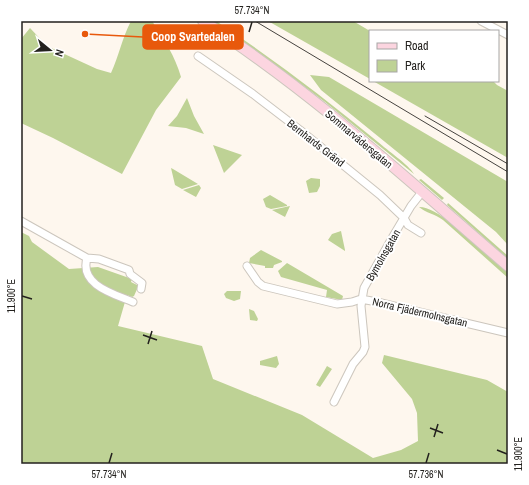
<svg xmlns="http://www.w3.org/2000/svg" width="529" height="485" font-family="'Archivo Narrow',sans-serif">
<rect width="100%" height="100%" fill="#fef7ee"/>
<path fill="#bed295" d="M131,21h21c12,18 23,35 29,56l-25,33 -34,64 -69,-36 -32,-15v-84l9,-11 17,18 50,23 14,4c8,-17 11,-35 20,-52z
M212,21h4c56,37 110,78 162,121 9,8 31,23 36,32l-89,-72 -63,-47z
M268,21h85l17,10v48z
M310,75l19,2 179,105v63l-12,-13 -175,-142z
M373,81h120l4,4 11,6v67z
M187,98l7,18 10,18 -18,-6 -18,-2 9,-10z
M213,145l29,10 -18,18z
M171,168l2,1 25,15 -16,5 -7,-4z
M311,178l9,1v7l-3,6 -8,1 -3,-12z
M421,179l23,19 -2,2 -23,-20z
M199,185l2,3 -5,9 -13,-7z
M270,195l17,10v1l-16,3 -5,-2 -3,-8z
M448,203l60,53v3l-61,-54z
M290,206l-5,11 -13,-7z
M419,207c21,-1 72,50 89,65v6l-65,-58c-8,-6 -17,-7 -24,-13z
M341,231l4,19v1l-17,-11 4,-6z
M21,232l8,4 3,6 37,27 29,-2 34,12 -1,3 6,3 1,2 -4,9 -2,1 -5,-2 -9,31 84,20 11,33 89,36 71,43 28,-8 17,-9 -1,-28 -5,-14 -30,-36 2,-8 103,25 21,12v72h-487z
M261,250l21,11v1l-8,3 -1,3h-8v-2l-16,-3 1,-5z
M287,263l56,33 -1,4 -16,-3 1,-7 -46,-13 -3,-6z
M227,291h14l-1,8 -6,2 -8,-3 -2,-4z
M249,309l5,2 4,8 -1,2 -7,-1z
M277,356l2,8 -3,4 -16,-3v-4z
M327,366l5,3 -12,18 -4,-2z"/>
<g fill="none" stroke-linecap="round" stroke-linejoin="round">
<g stroke="#ccc6bd" stroke-width="9">
<path id="street" d="M481,21l27,14
M198,56l55,38 47,36 80,65 24,23 4,7 13,8
M21,221l66,37 12,1 30,11 1,4 12,9 -1,6
M87,258c-8,27 27,36 46,44
M247,266l11,16 5,4 74,18 15,-2 9,-3 16,3 131,31
M334,402l19,-38 10,-12 2,-5 -4,-41 3,-18 28,-50 19,-32 11,-14"/>
</g>
<g stroke="#ccc6bd" stroke-width="12">
<path id="secondary" d="M203,21c110,71 206,160 305,245"/>
</g>
<use href="#street" stroke="#fff" stroke-width="7"/>
<use href="#secondary" stroke="#fcd5e0" stroke-width="10"/>
<path stroke="#46433f" stroke-width="1" d="M255,21l253,151
M425,116l83,48"/>
</g>
<path fill="none" stroke="#23211e" stroke-width="1.5" d="M249,32l3,-10M22,296l10,3M143,335l14,5M148,344l4,-13M430,428l13,5M434,437l4,-13M497,450l10,4M109,463l3,-10M426,463l3,-10"/>
<g text-anchor="middle" stroke-width="4" stroke-linejoin="round" paint-order="stroke">
<g font-size="11" fill="#23211e" stroke="#fff">
<text transform="translate(359 139) rotate(40)" y="4">Sommarvädersgatan</text>
<text transform="translate(316 143) rotate(38)" y="4">Bernhards Gränd</text>
<text transform="translate(383 255) rotate(-60)" y="4">Bymolnsgatan</text>
<text transform="translate(420 312) rotate(13)" y="4">Norra Fjädermolnsgatan</text>
</g>
</g>
<path fill="none" stroke="#e8590c" stroke-width="1.5" d="M85 34L143 37"/>
<circle fill="#e8590c" stroke="#fff" stroke-width="1.5" cx="85" cy="34" r="4"/>
<rect fill="#e8590c" stroke="#e8590c" stroke-width="1.5" x="143" y="25" width="100" height="24" rx="4"/>
<g font-size="12" text-anchor="middle" font-weight="bold" fill="#fff">
<text x="193" y="41">Coop Svartedalen</text>
</g>
<rect width="529" height="485" fill="none" stroke="#ffffff" stroke-width="44"/>
<rect x="369" y="30" width="130" height="52" fill="#ffffff" stroke="#a7a6a5"/>
<rect x="377" y="43" width="20" height="6" fill="#fcd5e0" stroke="#a7a6a5"/>
<text x="405" y="50" font-size="12" fill="#23211e">Road</text>
<rect x="377" y="60" width="20" height="12" fill="#bed295" stroke="#a7a6a5"/>
<text x="405" y="70" font-size="12" fill="#23211e">Park</text>
<g transform="translate(50 50) rotate(108)" stroke="#ffffff" stroke-width="3" paint-order="stroke">
<path d="M0-3L7 15L0 10L-7 15Z" fill="#23211e"/>
<text y="-6" font-size="11" font-weight="bold" text-anchor="middle" fill="#23211e">N</text>
</g>
<rect x="22" y="22" width="485" height="441" fill="none" stroke="#23211e" stroke-width="1.5"/>
<g font-size="10" text-anchor="middle" fill="#23211e">
<text x="252" y="14">57.734°N</text>
<text transform="translate(11 296) rotate(-90)" y="4">11.900°E</text>
<text transform="translate(518 454) rotate(-90)" y="4">11.900°E</text>
<text x="109" y="478">57.734°N</text>
<text x="426" y="478">57.736°N</text>
</g>
</svg>
